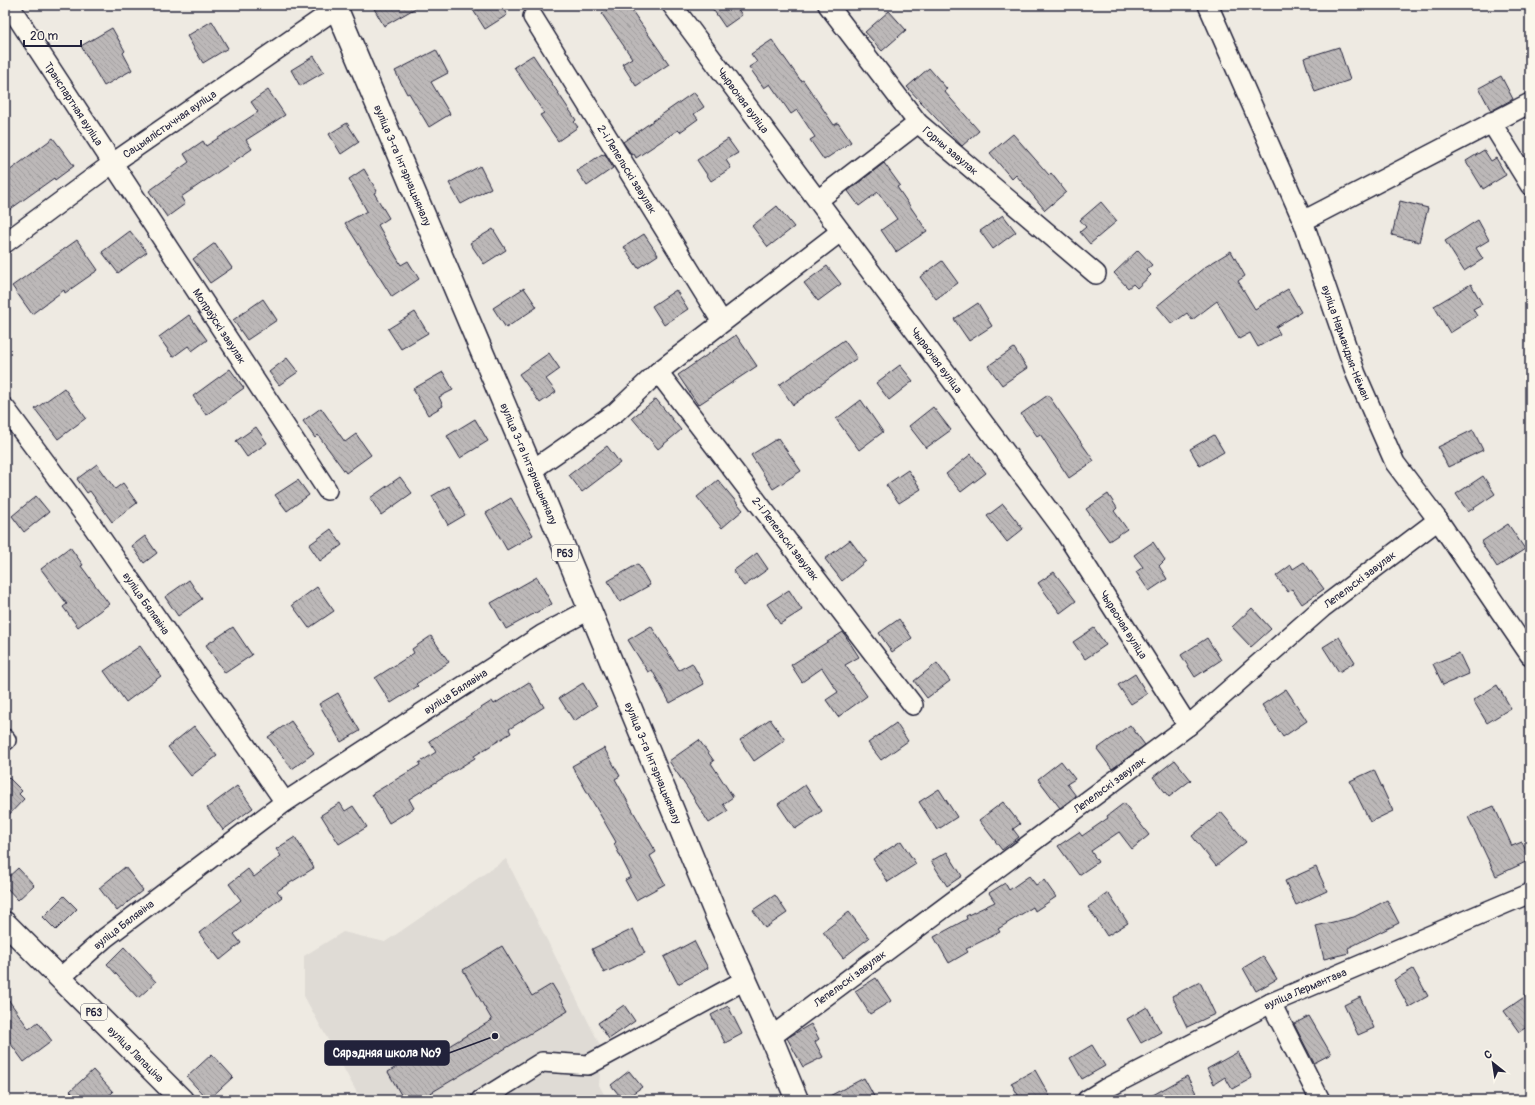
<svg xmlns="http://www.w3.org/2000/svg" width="1535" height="1105" font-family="Pangolin,sans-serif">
<defs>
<pattern id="building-back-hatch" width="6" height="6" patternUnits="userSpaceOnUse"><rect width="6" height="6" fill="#bcb8b8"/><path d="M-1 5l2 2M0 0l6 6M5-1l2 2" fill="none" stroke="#a19e9f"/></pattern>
</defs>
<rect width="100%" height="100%" fill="#eeeae2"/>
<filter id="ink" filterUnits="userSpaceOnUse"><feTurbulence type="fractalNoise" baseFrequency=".025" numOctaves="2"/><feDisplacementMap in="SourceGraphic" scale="8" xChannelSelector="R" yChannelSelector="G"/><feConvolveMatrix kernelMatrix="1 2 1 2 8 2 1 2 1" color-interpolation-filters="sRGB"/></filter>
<g filter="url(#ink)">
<path fill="#dfdbd5" d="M506,859l96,190 -3,36 8,15h-246l-57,-104v-40l39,-24 42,10z"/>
<path fill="url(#building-back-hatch)" stroke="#22223b" d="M372,5h49l-37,21z
M481,5h20l6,10 -22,14 -12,-19z
M615,5h13l41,59 -33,22 -14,-22 10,-6 -30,-44z
M710,5h25l7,10 -17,12z
M889,11l17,19 -24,21 -17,-19z
M212,21l16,27 -25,15 -16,-27z
M112,28l13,23 -2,2 9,17 -28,16 -23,-40z
M772,40l29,41 2,-1 31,45 4,-2 13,19 -27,18 -14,-20 5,-3 -18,-27 -6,4 -21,-30 -6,4 -15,-21 8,-5 -6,-8z
M1339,47l11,33 -35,12 -11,-34z
M436,50l12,23 -17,9 19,32 -21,13 -20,-34 -2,1 -12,-23z
M533,55l43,65 -2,2 4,5 -20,14 -18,-26 4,-2 -30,-46z
M314,56l10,16 -24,14 -9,-16z
M929,68l18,21 -3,2 35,40 -17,15 -55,-59z
M1501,76l12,23 -22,12 -12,-23z
M268,90l17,25 -39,25 6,9 -71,48 4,7 -18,13 -18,-26 40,-29 -5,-8 19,-13 3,5 52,-34 -7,-10z
M694,92l10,15 -10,7 4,5 -18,13 -2,-2 -42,28 -2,-4 -2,1 -9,-13z
M347,123l12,19 -18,12 -12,-20z
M1013,134l36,41 2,-2 15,19 -21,18 -29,-35 -4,4 -22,-26z
M53,138l21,28 -19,14 -1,-2 -49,35v-39z
M728,139l10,14 -12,7 5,8 -20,13 -14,-21z
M1484,150l7,11 5,-3 10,17 -23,14 -17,-28z
M602,154l1,1 2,-1 8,14 -26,18 -10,-15z
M884,163l16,22 -3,2 30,44 -31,21 -15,-22 16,-11 -19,-27 -19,14 -11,-15z
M480,166l11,22 -30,16 -12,-21z
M364,169l13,22 -3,2 15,25 -11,7 23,40 7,-4 11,18 -27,18 -47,-74 22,-12 -18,-32z
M1400,201l28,7 -9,34 -27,-7z
M1101,202l16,19 -27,23 -10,-12 6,-5 -6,-7z
M777,206l17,21 -26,20 -16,-21z
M1003,215l13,17 -23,17 -13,-18z
M1478,220l11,20 -13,8 7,11 -19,12 -19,-30z
M493,229l13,21 -22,14 -14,-21z
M130,231l17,21 -29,21 -16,-21z
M644,234l14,21 -20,13 -14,-21z
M77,240l21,30 -33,23 -1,-3 -32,24 -20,-28z
M215,243l17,25 -22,15 -17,-24z
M1138,250l14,15 -6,5 5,5 -14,13 -4,-4 -5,4 -14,-15z
M1231,251l14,25 -7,5 17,28 33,-20 13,23 -25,15 4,7 -22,13 -8,-14 -11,6 -22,-38 -25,19 -5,-7 -15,11 -15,-18 48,-39z
M942,261l16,22 -22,16 -16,-22z
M827,266l14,18 -23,17 -14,-18z
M1471,284l11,20 -9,5 4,7 -27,17 -16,-27z
M524,288l13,19 -31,21 -13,-20z
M676,290l12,19 -24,16 -12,-19z
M263,299l14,21 -30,20 -14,-20z
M978,303l14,23 -23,15 -15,-22z
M415,312l13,21 -27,16 -13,-20z
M189,315l18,25 -15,11 -4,-5 -15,11 -14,-20z
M736,335l21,31 -59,39 -20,-30z
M844,340l13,18 -64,47 -14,-20z
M1014,348l13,20 -25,17 -14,-19z
M549,353l11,16 -14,10 10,13 -16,11 -21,-29z
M287,358l11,14 -19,13 -10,-13z
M900,365l13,16 -24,19 -13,-17z
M230,369l14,19 -38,27 -13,-19z
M443,372l10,18 -14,7 4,9 -15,9 -15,-26z
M64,388l22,30 -28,21 -23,-30z
M1048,395l46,66 -25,17 -29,-44 -3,2 -16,-22z
M656,399l25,31 -23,19 -26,-31z
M861,400l22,32 -24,18 -23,-31z
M933,407l18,23 -25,18 -17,-22z
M321,408l24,34 11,-8 15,21 -25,18 -28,-38 -3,3 -12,-17z
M475,419l13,22 -28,17 -13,-22z
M256,427l11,16 -20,14 -11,-16z
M1473,430l10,20 -35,17 -10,-20z
M1214,435l10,17 -24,14 -10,-17z
M778,438l23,33 -28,18 -22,-34z
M607,446l13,17 -38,29 -13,-17z
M971,454l15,19 -25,19 -15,-18z
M97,464l18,25 8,-6 14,20 -25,19 -22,-31 -3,2 -10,-14z
M908,470l13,19 -22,14 -13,-18z
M1483,476l12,18 -27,18 -12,-18z
M400,477l12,16 -31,22 -11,-17z
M298,480l11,15 -22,16 -12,-16z
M718,480l25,30 -21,18 -25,-31z
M449,486l16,29 -17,10 -16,-29z
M1108,494l9,14 -3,3 13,18 -18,12 -23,-32z
M36,496l13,16 -25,20 -12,-16z
M511,498l22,37 -26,15 -21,-37z
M1003,504l20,25 -16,13 -20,-26z
M1508,524l17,25 -28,18 -16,-25z
M331,529l11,16 -22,16 -11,-16z
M145,536l12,17 -13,10 -12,-17z
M850,540l16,21 -24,20 -17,-22z
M1153,542l12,18 -6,6 8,13 -18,12 -13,-19 7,-5 -9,-12z
M70,547l13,18 -2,1 28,38 -31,23 -15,-20 4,-3 -26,-35z
M757,553l11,16 -24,17 -11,-15z
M1304,562l20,27 -22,15 -10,-15 -4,3 -12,-16 15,-11 2,4z
M638,564l12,21 -30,17 -12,-21z
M1054,572l22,29 -16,12 -22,-30z
M537,577l15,27 -46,25 -15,-26z
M189,580l13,19 -24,17 -13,-19z
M317,587l17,24 -25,17 -17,-23z
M789,590l13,20 -22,14 -13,-20z
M1252,608l19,21 -20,18 -19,-20z
M899,619l13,19 -20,14 -13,-19z
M651,626l28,44 13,-7 12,21 -34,19 -18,-33 -4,2 -20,-32z
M233,627l19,28 -27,18 -19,-28z
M1094,628l12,17 -21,14 -12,-17z
M843,632l16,25 -14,8 22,31 -29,21 -12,-17 12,-8 -16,-24 -20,14 -11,-17z
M431,636l18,26 -33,22 2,2 -27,17 -16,-25 39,-25 -2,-4z
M1339,637l16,25 -16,10 -16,-25z
M1207,638l14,22 -26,17 -14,-22z
M140,646l21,30 -35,26 -22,-31z
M1459,653l10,21 -26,11 -10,-21z
M937,663l13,18 -23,17 -13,-17z
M1135,674l12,20 -16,10 -13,-19z
M529,682l15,25 -35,22 2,4 -37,23 1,2 -66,41 5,9 -25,15 -17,-29 48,-29 -1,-2 17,-11 -7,-11 63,-40 2,3z
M583,683l14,23 -23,15 -15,-23z
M1497,685l14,23 -24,15 -14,-23z
M1286,689l21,32 -24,16 -21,-32z
M338,693l22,38 -19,11 -22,-38z
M770,719l15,21 -31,21 -14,-21z
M291,721l23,32 -22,16 -24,-32z
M896,723l12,18 -27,19 -13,-17z
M1130,725l15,20 -33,24 -15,-20z
M194,726l23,30 -26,20 -23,-29z
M699,740l15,21 -3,2 22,34 -10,7 5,7 -19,12 -16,-25h1l-25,-37z
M604,748l16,28 -5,3 41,73 -6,4 15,28 -29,16 -11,-20 6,-3 -17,-33 2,-2 -44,-76z
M1175,760l16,20 -22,17 -16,-20z
M1061,761l14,18 -8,5 9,12 -16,12 -22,-29z
M1374,770l19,41 -23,11 -20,-41z
M5,774l17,17 -3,3 5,5 -19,20z
M805,785l17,26 -27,18 -17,-25z
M237,786l16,22 -30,22 -16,-22z
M939,789l18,28 -20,13 -18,-28z
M1003,802l17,22 -7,5 6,8 -17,13 -23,-30z
M340,803l5,8 8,-5 14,21 -28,17 -18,-29z
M1124,803l25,32 -17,14 -13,-17 -28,19 7,11 -19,13 -21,-29 21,-14 3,4 26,-18 -1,-2z
M1494,806l18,40 10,-4 8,18 -34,16 -28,-59z
M1221,812l25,30 -30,24 -24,-30z
M295,837l19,31 -37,23 5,6 -48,37 7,9 -21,17 -21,-27 42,-33 -12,-16 19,-15 6,8 27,-21 -5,-7z
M901,841l15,23 -28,18 -15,-23z
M947,852l15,24 -15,10 -16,-25z
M125,867l18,23 -26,21 -18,-23z
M1316,867l11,24 -31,14 -11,-24z
M18,868l16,17 -16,15 -13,-14v-6z
M1029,876l7,9 8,-5 12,17 -21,14 -2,-4 -35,22 2,3 -34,17 2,3 -19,11 -15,-26 33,-18 -1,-3 29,-14 -6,-9 16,-10 4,7z
M1108,893l20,30 -21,13 -19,-29z
M775,895l12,18 -22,15 -12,-18z
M64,896l13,13 -21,21 -13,-13z
M1387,900l12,23 -51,25 1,5 -25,6 -8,-33 38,-9z
M849,912l20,26 -26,20 -20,-26z
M633,929l12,24 -41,20 -12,-24z
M694,941l14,27 -30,16 -14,-27z
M502,946l30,50 20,-12 16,27 -149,89h-15l-16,-28 31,-19 5,8 68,-41 -29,-50z
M124,947l32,35 -18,16 -31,-34z
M1263,956l14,23 -21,12 -13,-23z
M1413,969l15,27 -19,11 -15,-27z
M876,978l15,23 -21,13 -15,-23z
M1200,982l15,32 -28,13 -15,-31z
M1530,993v32l-11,7 -15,-21z
M5,995l24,34 9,-7 14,19 -28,21 -19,-26z
M1360,997l14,31 -16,7 -14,-30z
M624,1005l11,16 -26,18 -11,-16z
M728,1006l14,28 -17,9 -14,-28z
M1147,1007l14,25 -20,11 -14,-24z
M1309,1016l22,38 -17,9 -20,-39z
M811,1024l8,15 -4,3 8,15 -20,10 -16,-29z
M1092,1045l13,21 -23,13 -12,-21z
M1238,1052l14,26 -20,11 -7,-12 -11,7 -7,-15z
M212,1054l21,23 -25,23 -21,-23z
M93,1070l20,22 -9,8h-25l-9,-9z
M1035,1070l17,30h-31l-10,-17z
M629,1071l13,16 -19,13 -12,-15z
M1187,1076l9,17 -11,7h-41z
M864,1078l12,22h-54z"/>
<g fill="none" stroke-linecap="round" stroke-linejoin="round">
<g stroke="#22223b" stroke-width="22">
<g id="minor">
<path id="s1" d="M9,5l318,485"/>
<path id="s2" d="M672,5l392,526 124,195"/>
<path id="s3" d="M828,5l90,118 178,151"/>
<path id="s4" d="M1208,5l95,216 53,153 39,89 43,57 92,135"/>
<path id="s5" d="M533,17l189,305"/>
<path d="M1491,122l39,63"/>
<path d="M818,200l100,-77"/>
<path d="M1303,221l227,-118"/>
<path id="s6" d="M5,243l108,-80 224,-155"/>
<path id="s7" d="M658,372l255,333"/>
<path id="s8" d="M5,408l84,113 196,281"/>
<path d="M532,470l84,-58 42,-40 182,-140"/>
<path d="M5,739l1,1"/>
<path id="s9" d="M60,978l45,-40 180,-136 257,-167 47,-25"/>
<path d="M1271,1003l49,97"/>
<path id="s10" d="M771,1037l417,-311 134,-118 116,-88"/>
<path d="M481,1100l61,-38 46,3 157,-85"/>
<path id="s11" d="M1087,1100l18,-11 166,-86 259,-110"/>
</g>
</g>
<g stroke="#22223b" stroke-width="25">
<g id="major">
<path id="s12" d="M335,5l197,465 185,447 54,120 26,63"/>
<path id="s13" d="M5,923l177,177"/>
</g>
</g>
<use href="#minor" stroke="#fbf7ec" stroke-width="19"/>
<use href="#major" stroke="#fbf7ec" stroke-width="22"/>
</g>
</g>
<g text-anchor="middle" stroke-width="3" stroke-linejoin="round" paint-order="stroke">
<g fill="#fbf7ec" stroke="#636270" stroke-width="1">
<rect x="552" y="545" width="26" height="16" rx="3"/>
<rect x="81" y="1004" width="26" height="16" rx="3"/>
</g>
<g font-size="10" font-weight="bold" fill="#22223b">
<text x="565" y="557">Р63</text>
<text x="94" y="1016">Р63</text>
</g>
<g font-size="11" fill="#22223b" stroke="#fbf7ec">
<text dy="4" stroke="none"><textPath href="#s2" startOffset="119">Чырвоная вуліца</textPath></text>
<text dy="4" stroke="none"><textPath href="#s1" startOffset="118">Транспартная вуліца</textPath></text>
<text dy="4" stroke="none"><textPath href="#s6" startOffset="203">Сацыялістычная вуліца</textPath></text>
<text dy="4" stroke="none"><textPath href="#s3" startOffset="191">Горны завулак</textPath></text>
<text dy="4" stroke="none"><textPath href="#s12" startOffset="174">вуліца 3-га Інтэрнацыяналу</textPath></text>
<text dy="4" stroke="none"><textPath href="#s5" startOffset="179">2-і Лепельскі завулак</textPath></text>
<text dy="4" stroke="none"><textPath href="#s1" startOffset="384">Мопраўскі завулак</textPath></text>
<text dy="4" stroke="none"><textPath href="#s4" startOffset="365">вуліца Нармандыя-Нёман</textPath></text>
<text dy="4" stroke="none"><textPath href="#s2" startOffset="443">Чырвоная вуліца</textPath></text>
<text dy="4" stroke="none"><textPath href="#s12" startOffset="498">вуліца 3-га Інтэрнацыяналу</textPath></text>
<text dy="4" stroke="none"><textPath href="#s7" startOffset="210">2-і Лепельскі завулак</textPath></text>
<text dy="4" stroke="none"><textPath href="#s10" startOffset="746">Лепельскі завулак</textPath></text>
<text dy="4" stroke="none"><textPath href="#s8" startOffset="241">вуліца Бялявіна</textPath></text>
<text dy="4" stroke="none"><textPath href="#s2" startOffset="767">Чырвоная вуліца</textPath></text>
<text dy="4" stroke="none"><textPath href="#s9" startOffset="489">вуліца Бялявіна</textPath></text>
<text dy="4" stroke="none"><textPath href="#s12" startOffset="822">вуліца 3-га Інтэрнацыяналу</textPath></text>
<text dy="4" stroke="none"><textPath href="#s10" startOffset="422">Лепельскі завулак</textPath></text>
<text dy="4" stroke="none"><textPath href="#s9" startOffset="83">вуліца Бялявіна</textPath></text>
<text dy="4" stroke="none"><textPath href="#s10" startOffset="98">Лепельскі завулак</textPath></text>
<text dy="4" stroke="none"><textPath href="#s11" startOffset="245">вуліца Лермантава</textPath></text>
<text dy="4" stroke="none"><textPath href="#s13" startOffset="185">вуліца Лапаціна</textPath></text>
</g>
</g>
<path fill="none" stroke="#22223b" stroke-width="1.5" d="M495 1036L449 1053"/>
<circle fill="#22223b" stroke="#fbf7ec" stroke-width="1.5" cx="495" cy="1036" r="4"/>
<rect fill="#22223b" stroke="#22223b" stroke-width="1.5" x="325" y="1041" width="124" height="24" rx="4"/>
<g font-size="12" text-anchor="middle" font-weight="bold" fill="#fff">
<text x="387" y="1057">Сярэдняя школа №9</text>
</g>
<rect width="1535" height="1105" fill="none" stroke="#fbf7ec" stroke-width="20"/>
<rect x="10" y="10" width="1515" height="1085" fill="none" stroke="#22223b" stroke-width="1.5" filter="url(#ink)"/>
<g transform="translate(1493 1063) rotate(330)" stroke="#fbf7ec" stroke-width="3" paint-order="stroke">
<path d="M0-3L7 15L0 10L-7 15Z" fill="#22223b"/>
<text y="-6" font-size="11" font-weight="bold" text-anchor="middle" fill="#22223b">С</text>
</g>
<path d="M24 40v6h57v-6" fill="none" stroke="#22223b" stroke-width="2"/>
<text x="30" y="40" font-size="12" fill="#22223b" stroke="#fbf7ec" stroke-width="3" paint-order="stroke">20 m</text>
</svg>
